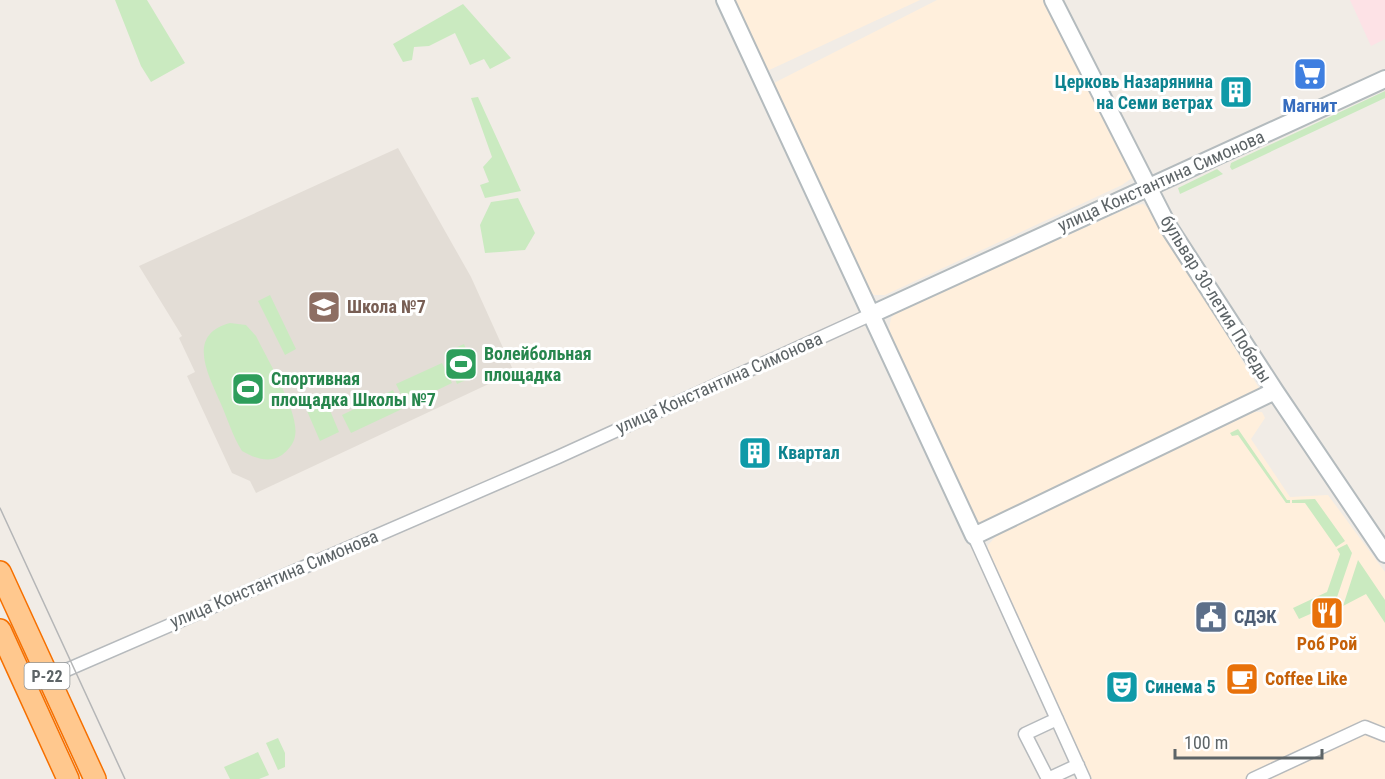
<svg xmlns="http://www.w3.org/2000/svg" width="1385" height="779" font-family="'Roboto Condensed',sans-serif">
<rect width="100%" height="100%" fill="#f1ece6"/>
<path fill="#ffefdc" d="M731,0h189l-155,72z
M937,0h107l87,171 1,7 -10,7 -237,110h-11l-10,-8 -94,-202z
M1143,204l8,7 108,177v4l-275,135 -10,-3 -67,-147 -18,-48 2,-11 6,-6 236,-106z
M1254,412h8l3,6 -14,21 39,58 38,-2 57,77v207h-293l-104,-230v-4l10,-11z"/>
<path fill="#e3ddd6" d="M398,148l73,129 43,95 -258,121 -6,-12 -18,-8 -45,-97 8,-4 -16,-34 3,-2 -43,-70z"/>
<path fill="#fde2e6" d="M1350,0h35v39l-14,7z"/>
<path fill="#caeac0" d="M115,0h32l38,63 -34,19 -10,-16z
M463,4l48,54 -21,11 -6,-10 -14,6 -15,-32 -26,13 -15,1 -2,13 -9,2 -10,-18z
M1385,91v7l-153,72 -2,-3 1,-4z
M478,97l43,94 -36,7 -5,-13 9,-3 -6,-15 9,-10 -21,-59z
M1217,169l6,5 -43,20 -2,-6z
M518,198l17,35 -10,17 -40,3 -5,-28 11,-23z
M270,295l26,54 -11,6 -27,-54z
M230,323l16,2 10,11c11,23 44,77 39,100 -1,8 -8,15 -13,19 -13,9 -28,3 -40,-4 -9,-14 -14,-31 -21,-47 -12,-28 -36,-69 9,-81z
M464,344l13,31 -20,9 -13,-31z
M442,363l10,20 -46,22 -10,-21z
M393,390l9,19 -51,24 -9,-18z
M324,396l15,36 -19,9 -16,-37z
M1238,429l49,71h3v3h-4l-48,-68 -6,1 -2,-3z
M1315,499l30,42 -9,6 -31,-44h-13v-3z
M1347,544l5,9 -17,50 -36,16 -6,-11 34,-16 13,-38 -3,-5z
M1358,560l27,40v23l-19,-29 -23,12z
M278,738l7,15v14l-7,3 -12,-27z
M258,752l11,23 -10,4h-29l-6,-12z"/>
<g fill="none" stroke-linecap="round" stroke-linejoin="round">
<g stroke="#b6babd" stroke-width="15">
<path id="street" d="M974,536l110,243
M48,678l510,-221 312,-142
M1048,779l-23,-45 32,-15
M1048,779l30,-14
M1253,779l112,-52 20,8"/>
</g>
<g stroke="#b4bbbe" stroke-width="20">
<path id="secondary" d="M725,0l249,536 301,-145
M1053,0l115,226 107,165 110,163
M870,315l515,-236"/>
</g>
<g stroke="#f67000" stroke-width="24">
<path id="highway" d="M0,572l95,207
M0,630l68,149"/>
</g>
<use href="#street" stroke="#fff" stroke-width="12"/>
<use href="#secondary" stroke="#fff" stroke-width="16"/>
<use href="#highway" stroke="#ffc88e" stroke-width="21"/>
<path stroke="#b5b6b7" stroke-width="1.5" d="M0,508l125,271"/>
</g>
<defs>
<g id="supermarket-square" transform="scale(1.725)"><rect x="-9" y="-9" width="18" height="18" rx="4" fill="#3f7fe0" stroke="#fff"/><path d="M-6-5.5h2.5l.6 2H6L4.5 2H-2.5L-4.4-4H-6ZM-1.5 3.2a1.3 1.3 0 1 0 .1 0ZM3 3.2a1.3 1.3 0 1 0 .1 0Z" fill="#fff"/></g>
<g id="building-square" transform="scale(1.725)"><rect x="-9" y="-9" width="18" height="18" rx="4" fill="#0f9aa8" stroke="#fff"/><path d="M-4-6H4V6H1V3H-1V6H-4ZM-2.5-4.3h1.7v1.8h-1.7ZM.8-4.3h1.7v1.8H.8ZM-2.5-1h1.7V.8h-1.7ZM.8-1h1.7V.8H.8Z" fill="#fff"/></g>
<g id="school-square" transform="scale(1.725)"><rect x="-9" y="-9" width="18" height="18" rx="4" fill="#8d6e63" stroke="#fff"/><path d="M0-5L7-2L0 1L-7-2ZM-4 1L0 2.5L4 1V4Q0 6-4 4Z" fill="#fff"/></g>
<g id="stadium-square" transform="scale(1.725)"><rect x="-9" y="-9" width="18" height="18" rx="4" fill="#2e9e5b" stroke="#fff"/><path d="M0-5a6.5 5 0 1 0 0 10a6.5 5 0 1 0 0-10ZM-3.5-1.8h7v3.6h-7Z" fill="#fff"/></g>
<g id="restaurant-square" transform="scale(1.725)"><rect x="-9" y="-9" width="18" height="18" rx="4" fill="#e8710a" stroke="#fff"/><path d="M-5-6h1v4h1v-4h1v4h1v-4h1v5L-1.5 .5V6h-2V.5L-5-1ZM5-6V6H3V1.5H1.5Q1.5-4 5-6Z" fill="#fff"/></g>
<g id="civic-square" transform="scale(1.725)"><rect x="-9" y="-9" width="18" height="18" rx="4" fill="#5c6f8a" stroke="#fff"/><path d="M-.6-6.5H3V-4.5H.6V-3L4-1V1h2V6H-6V1h2V-1L-.6-3ZM-1.2 2.5V6h2.4V2.5Z" fill="#fff"/></g>
<g id="cafe-square" transform="scale(1.725)"><rect x="-9" y="-9" width="18" height="18" rx="4" fill="#e8710a" stroke="#fff"/><path d="M-5.5-4.5H6V0H3Q3 3.5 0 3.5H-2.5Q-5.5 3.5-5.5 0ZM3-3.2v2h1.7v-2ZM-6 4.5H4V6H-6Z" fill="#fff"/></g>
<g id="theatre-square" transform="scale(1.725)"><rect x="-9" y="-9" width="18" height="18" rx="4" fill="#0f9aa8" stroke="#fff"/><path d="M-5-5.5Q0-4 5-5.5V0Q5 5 0 6Q-5 5-5 0ZM-3.3-2.5H-1v1.5H-3.3ZM1-2.5H3.3v1.5H1ZM-2.8 1Q0 5.5 2.8 1Z" fill="#fff"/></g>
</defs>
<g fill-rule="evenodd">
<use href="#supermarket-square" x="1310" y="74"/>
<use href="#building-square" x="1236" y="92"/>
<use href="#school-square" x="324" y="307"/>
<use href="#stadium-square" x="461" y="364"/>
<use href="#stadium-square" x="248" y="389"/>
<use href="#building-square" x="755" y="453"/>
<use href="#restaurant-square" x="1327" y="613"/>
<use href="#civic-square" x="1211" y="617"/>
<use href="#cafe-square" x="1242" y="679"/>
<use href="#theatre-square" x="1122" y="687"/>
</g>
<g text-anchor="middle" stroke-width="6" stroke-linejoin="round" paint-order="stroke">
<rect fill="#fff" stroke="#8e9295" stroke-width="1.5" x="24.5" y="663" width="45" height="26" rx="4.5"/>
<g font-size="16" font-weight="bold" fill="#5d6467">
<text x="47" y="682">Р-22</text>
</g>
<g font-size="18" font-weight="bold" fill="#0d838f" stroke="#fff" text-anchor="start">
<text x="1213" y="88" text-anchor="end">Церковь Назарянина<tspan x="1213" dy="21">на Семи ветрах</tspan></text>
<text x="778" y="459">Квартал</text>
<text x="1145" y="693">Синема 5</text>
</g>
<g font-size="18" font-weight="bold" fill="#366cbe" stroke="#fff">
<text x="1310" y="112">Магнит</text>
</g>
<g font-size="18" fill="#5d6467" stroke="#fff">
<text transform="translate(1161 181) rotate(-24)" y="6">улица Константина Симонова</text>
<text transform="translate(1216 299) rotate(58)" y="6">бульвар 30-летия Победы</text>
<text transform="translate(719 383) rotate(-24)" y="6">улица Константина Симонова</text>
<text transform="translate(274 579) rotate(-23)" y="6">улица Константина Симонова</text>
</g>
<g font-size="18" font-weight="bold" fill="#785e54" stroke="#fff" text-anchor="start">
<text x="347" y="313">Школа №7</text>
</g>
<g font-size="18" font-weight="bold" fill="#27864d" stroke="#fff" text-anchor="start">
<text x="484" y="360">Волейбольная<tspan x="484" dy="21">площадка</tspan></text>
<text x="271" y="385">Спортивная<tspan x="271" dy="21">площадка Школы №7</tspan></text>
</g>
<g font-size="18" font-weight="bold" fill="#4e5e75" stroke="#fff" text-anchor="start">
<text x="1234" y="623">СДЭК</text>
</g>
<g font-size="18" font-weight="bold" fill="#c56008" stroke="#fff">
<text x="1327" y="650">Роб Рой</text>
<text x="1265" y="685" text-anchor="start">Coffee Like</text>
</g>
</g>
<path d="M1175 749v9h147v-9" fill="none" stroke="#5d6467" stroke-width="3"/>
<text x="1184" y="749" font-size="18" fill="#5d6467" stroke="#ffffff" stroke-width="4.5" paint-order="stroke">100 m</text>
</svg>
